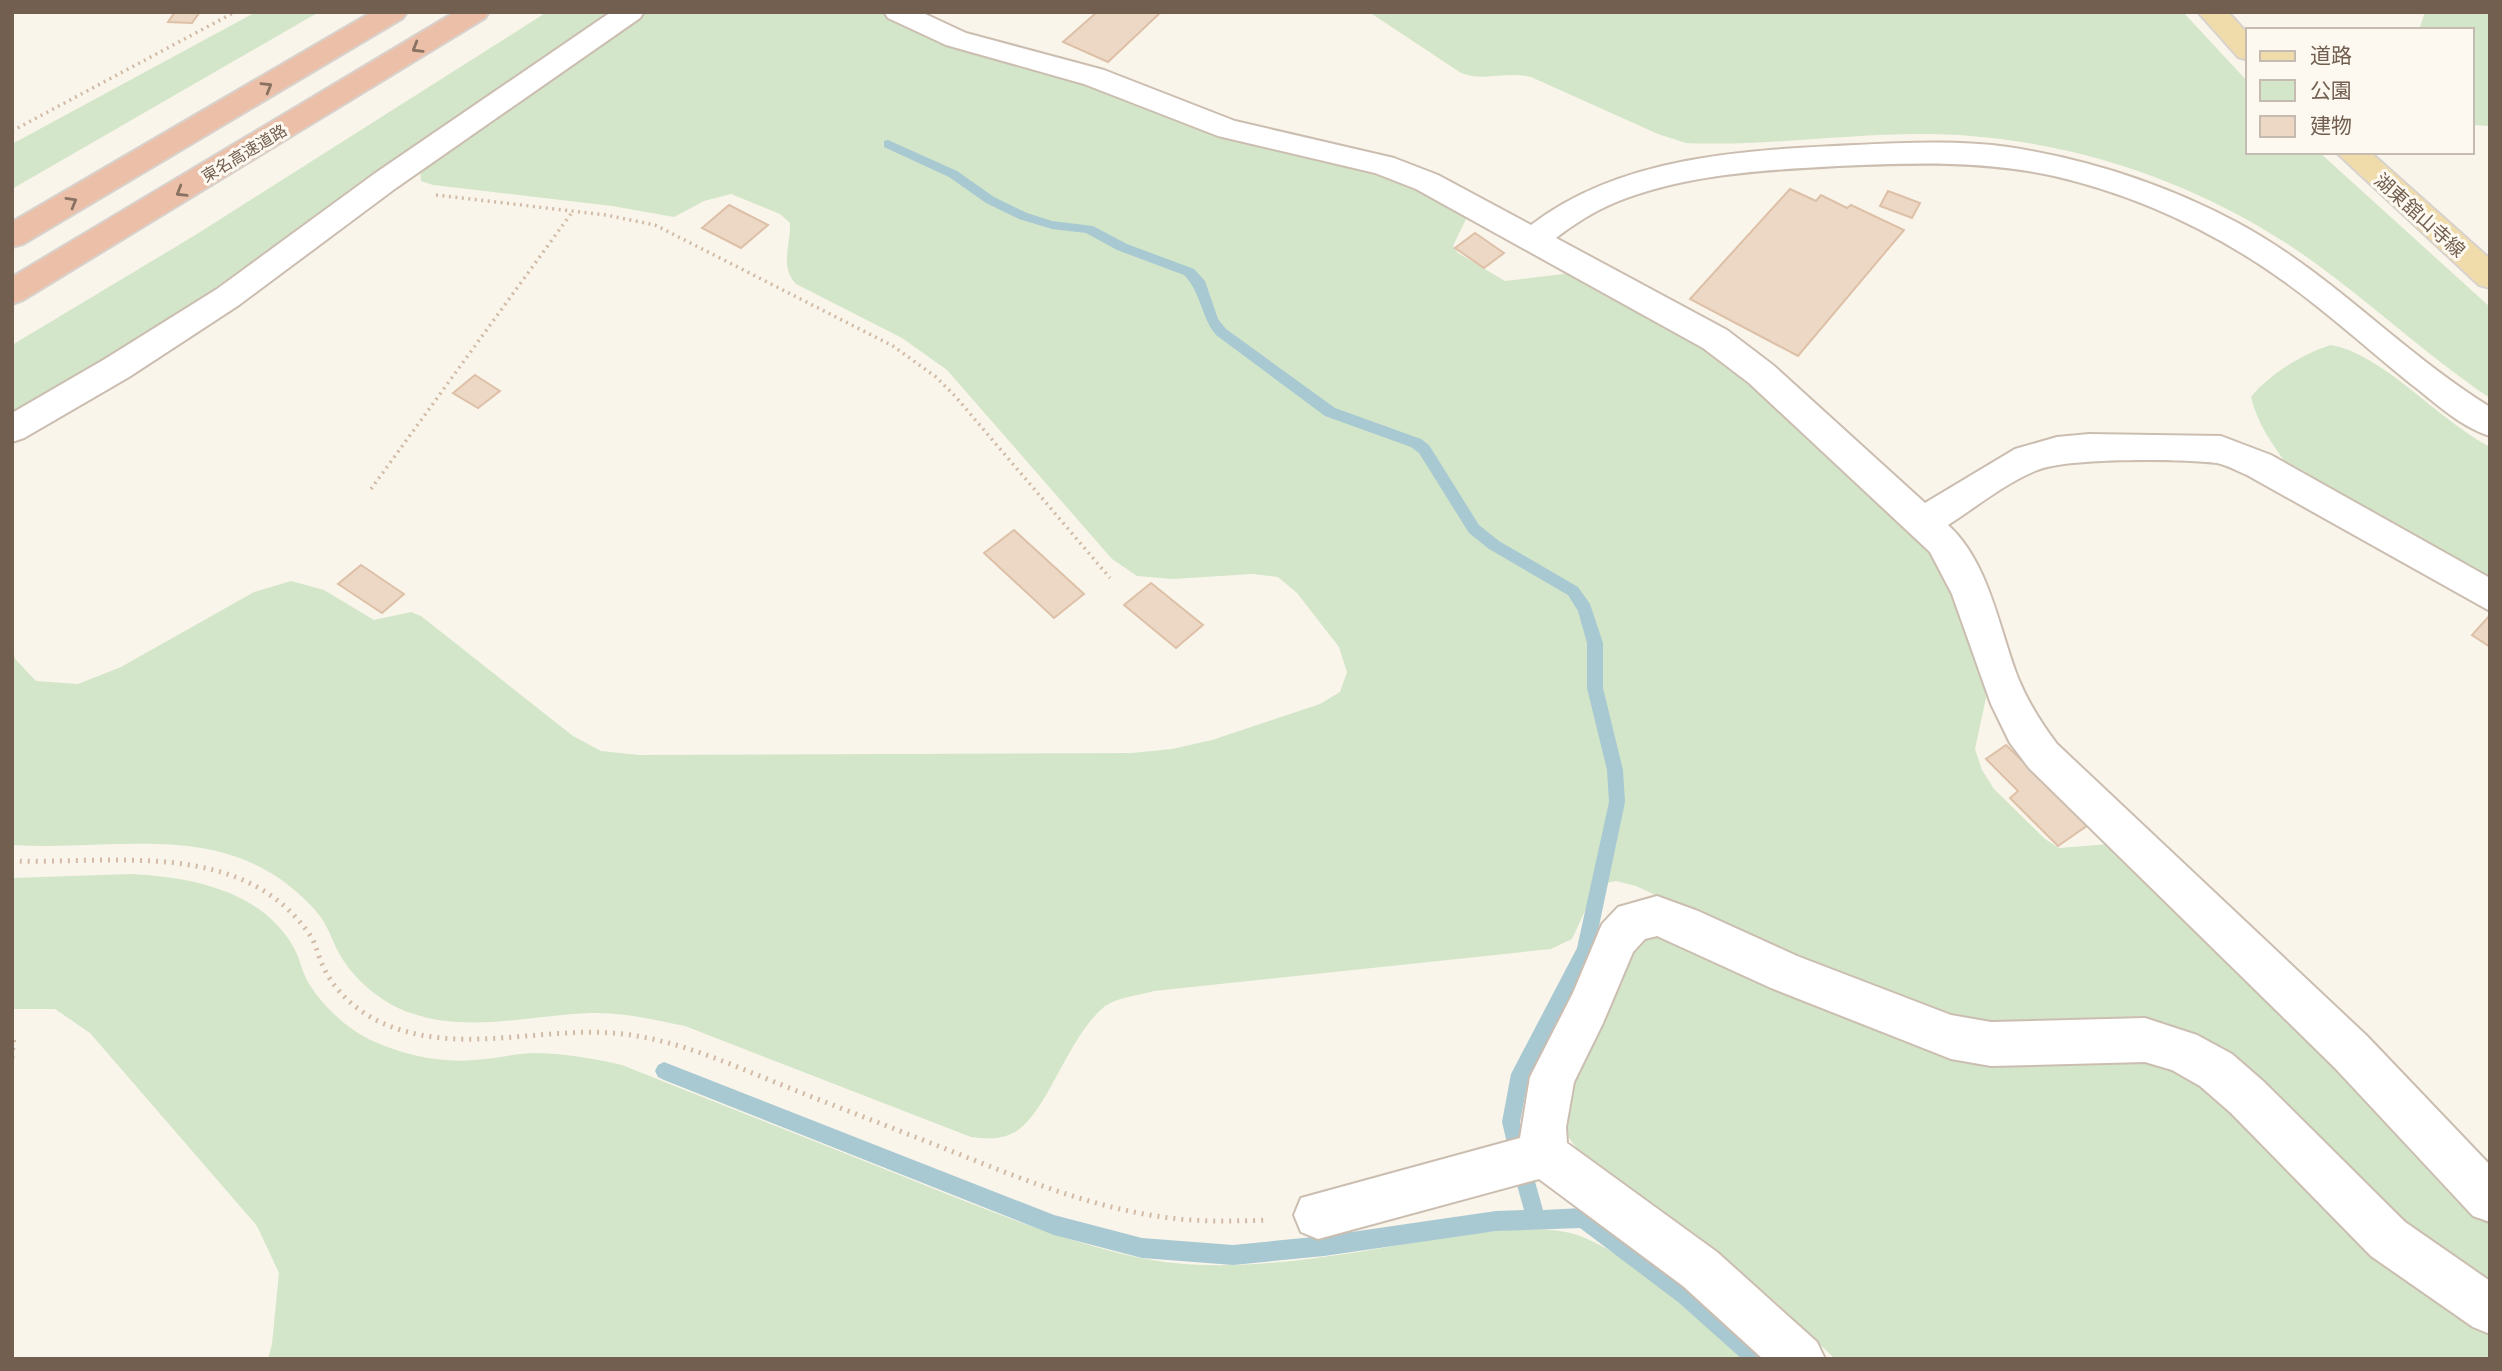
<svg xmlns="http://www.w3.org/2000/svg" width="2502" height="1371" font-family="Helvetica,'Noto Sans JP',sans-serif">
<rect width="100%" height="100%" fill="#faf5ea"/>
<path fill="#d3e6c9" d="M256,12h63l-307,177v-45z
M547,12h62l-237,162 -156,114 -109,70 -95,55v-68l185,-111z
M643,12h236l70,33 140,39 134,53 177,42 67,38 -14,29 5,7 47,28 66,-8 159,89 211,198 41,117 4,21 -11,51 7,21 12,19 51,50 14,9 50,-4 267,257 114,121v67l-54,-34 -179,-170 -234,-60 -72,-5 -188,-74 -127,-60 -20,-5 -19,4 -25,54 -21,10 -397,42c-14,4 -39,7 -50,16 -36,30 -55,101 -86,123 -14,10 -31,9 -47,7l-286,-111c-30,-6 -62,-14 -94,-13 -64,2 -131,23 -193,-5 -21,-10 -42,-28 -55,-48 -11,-17 -14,-35 -28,-50 -84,-94 -193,-58 -303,-65v-198l3,12 21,22 42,3 43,-17 133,-75 37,-11 33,9 50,30 37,-8 10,4 152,120 28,15 38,4 493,-2 40,-4 40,-9 108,-36 20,-12 7,-20 -8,-25 -42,-54 -19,-16 -26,-3 -79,5 -36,-3 -25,-17 -165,-189 -45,-32 -106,-54c-17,-18 -5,-39 -6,-61l-10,-9 -49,-20 -27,7 -30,16 -62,-11 -179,-21 -12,-4 -1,-11z
M1369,12h814l65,70v70h71l171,155v91c-69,-46 -129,-105 -198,-151 -95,-63 -206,-102 -321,-111 -94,-8 -190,11 -285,7l-28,-9 -127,-57c-24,-6 -47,5 -70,-4z
M2425,12h65v114l-18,-1v-95h-53z
M2331,345c52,9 107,75 159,102v137l-201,-117c-16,-21 -32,-44 -38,-70 17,-22 53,-44 80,-52z
M131,874c59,3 131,16 163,74 6,11 8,24 14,34 14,24 41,49 67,60 29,13 66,21 99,18 19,-1 39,-6 58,-7 31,0 60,5 90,12 93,37 187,74 280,111 78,31 153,63 234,81 93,20 196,-1 288,-16 42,-6 116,-20 156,-5 47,17 127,87 164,123h-1476l4,-15 7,-71 -22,-47 -167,-193 -35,-24h-43v-131z
M1658,934l109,48 381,76 31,9 311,263v29h-655l-59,-57 -63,-53 -131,-95c-8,-9 -15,-16 -17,-28 -7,-42 49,-137 68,-177l11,-13z"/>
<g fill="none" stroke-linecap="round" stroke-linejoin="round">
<path fill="#a8c8d2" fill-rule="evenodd" d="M888,140l69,31 37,26 33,16 25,8 41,5 34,18 67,25 11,12 13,38 8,10 109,79 86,31 8,6 50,80 20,16 79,46 12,17 13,39v45l20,82 2,32 -31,148 -65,126 -9,46 3,14 -2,7 -7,2 -7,-2 -5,-21 9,-48 66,-126 32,-146 -2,-32 -20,-82v-45l-9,-32 -10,-16 -79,-46 -20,-16 -50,-80 -8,-6 -86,-31 -109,-81c-15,-18 -15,-43 -32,-60l-67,-25 -31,-17 -34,-4 -33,-10 -33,-16 -37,-26 -65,-30v-6z
M664,1062l390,153 88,23 91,7 91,-9 172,-25 28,-1 -7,-25 3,-7 7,-3 7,3 9,32 40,-2 7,3 102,77 73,64 3,7h-26l-64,-57 -98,-74 -84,3 -172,25 -91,9 -91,-7 -88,-23 -390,-155 -6,-3 -3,-6 3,-6z"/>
</g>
<path fill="#ecd8c4" stroke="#ddc0a7" stroke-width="2" d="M175,12h10l14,1 -7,10 -24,-1z
M1097,12h64l-53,50 -45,-20z
M1790,189l26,12 5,-6 26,13 4,-3 53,25 -106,126 -108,-57z
M1888,191l32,12 -8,15 -32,-12z
M729,205l39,20 -27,23 -39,-20z
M1475,233l29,20 -20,15 -29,-20z
M475,375l25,16 -22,17 -25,-15z
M1014,530l70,64 -30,24 -70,-65z
M361,565l43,29 -22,19 -44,-29z
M1151,583l52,42 -27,23 -52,-43z
M2490,615v32l-18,-12z
M2006,745l82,80 -30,21 -48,-48 8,-7 -32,-32z"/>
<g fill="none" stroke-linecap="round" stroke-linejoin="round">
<g stroke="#cbbeb1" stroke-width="4">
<path id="minor" d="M611,12h33l-4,6 -244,170 -157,117 -110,72 -105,61 -12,4v-29l93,-54 112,-70 157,-115z
M884,12h37l45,21 138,37 131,51 159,37 44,17 93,50c90,-69 214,-75 324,-80 50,-2 102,-5 153,2 79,12 159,38 230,76 93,50 163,129 252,184v29c-31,-10 -54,-33 -79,-52 -49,-40 -96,-83 -149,-118 -64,-42 -134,-73 -208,-90 -72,-16 -143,-13 -216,-10 -74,4 -154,8 -224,37 -21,9 -40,21 -58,35l171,92 46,35 152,138 90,-54 42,-12 32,-3 132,2 50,19 219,123v33l-243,-136c-10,-4 -20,-10 -30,-12 -37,-4 -151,-6 -182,8 -31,13 -59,36 -87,54 41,37 51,104 70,153 10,24 23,45 39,66l310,292 123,129v57l-17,-6 -138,-148 -306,-300 -19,-25 -19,-39 -39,-110 -22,-42 -181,-169 -46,-35 -287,-159 -41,-16 -157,-37 -134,-52 -138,-39 -58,-27z
M1657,896l41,15 99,45 154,59 40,7 154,-4 52,17 35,19 31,27 142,141 85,59v53l-17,-7 -102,-71 -140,-143 -31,-27 -28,-16 -27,-8 -154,4 -40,-7 -180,-71 -114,-52 -12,3 -12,13 -30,71 -29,59 -8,45 1,16 150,109 100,90 8,17h-62l-80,-73 -144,-107 -221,60 -17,-7 -7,-17 7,-17 219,-60 10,-61 43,-84 29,-69 16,-17z"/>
</g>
<g stroke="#d8d2ce" stroke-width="4">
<path id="major" d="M2198,12h30l20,22v26l-10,-3z
M2336,152h34l120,107v29l-11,-3z"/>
</g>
<g stroke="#d8d2ce" stroke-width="4">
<path id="highway" d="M372,12h35l-4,6 -380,226 -11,3v-25z
M455,12h34l-4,6 -462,282 -11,4v-27z"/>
</g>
<path stroke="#d1bba7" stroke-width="3.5" stroke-dasharray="2 4.5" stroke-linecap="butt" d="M12,131l223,-119
M436,195l170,20 49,10 238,121 43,31 19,19 155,182
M371,489l202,-278"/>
<path stroke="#d1bba7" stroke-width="5" stroke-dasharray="2 6" stroke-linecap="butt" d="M12,861c100,3 231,-23 298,74 6,9 8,21 13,31 11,26 38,49 64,59 81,33 167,-4 250,11 54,9 104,33 155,53 53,21 106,41 159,62 73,29 149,60 228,68 30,3 59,2 89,1
M12,1058l2,-23"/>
<use href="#minor" fill="#fff" fill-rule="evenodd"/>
<use href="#major" fill="#f0dcaa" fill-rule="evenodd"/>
<use href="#highway" fill="#ecc0a8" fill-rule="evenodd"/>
</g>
<defs><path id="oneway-chevron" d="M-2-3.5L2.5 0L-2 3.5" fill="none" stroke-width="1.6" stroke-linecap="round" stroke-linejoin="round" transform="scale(1.75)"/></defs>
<g stroke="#8a7262">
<use href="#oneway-chevron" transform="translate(417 48) rotate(149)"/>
<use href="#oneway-chevron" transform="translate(267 87) rotate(-31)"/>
<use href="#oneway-chevron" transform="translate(181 192) rotate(149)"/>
<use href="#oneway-chevron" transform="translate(72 202) rotate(-30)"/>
</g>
<g text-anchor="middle" stroke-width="6" stroke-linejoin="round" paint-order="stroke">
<g font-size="16" fill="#725f50" stroke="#fdf9f0">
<text transform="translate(244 153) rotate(-31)" y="6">東名高速道路</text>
</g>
<g font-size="19" fill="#725f50" stroke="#fdf9f0">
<text transform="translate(2420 215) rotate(42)" y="7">湖東舘山寺線</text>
</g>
</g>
<rect width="2502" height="1371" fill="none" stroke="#725f50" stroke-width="28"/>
<rect x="2246" y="28" width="228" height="126" fill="#fdf9f0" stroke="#c5bbb0" stroke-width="2"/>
<rect x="2260" y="51" width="35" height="10" fill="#f0dcaa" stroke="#c5bbb0" stroke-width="2"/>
<text x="2310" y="63" font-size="21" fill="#725f50">道路</text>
<rect x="2260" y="80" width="35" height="21" fill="#d3e6c9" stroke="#c5bbb0" stroke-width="2"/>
<text x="2310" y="98" font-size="21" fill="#725f50">公園</text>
<rect x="2260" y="116" width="35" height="21" fill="#ecd8c4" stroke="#c5bbb0" stroke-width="2"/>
<text x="2310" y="133" font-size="21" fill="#725f50">建物</text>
</svg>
